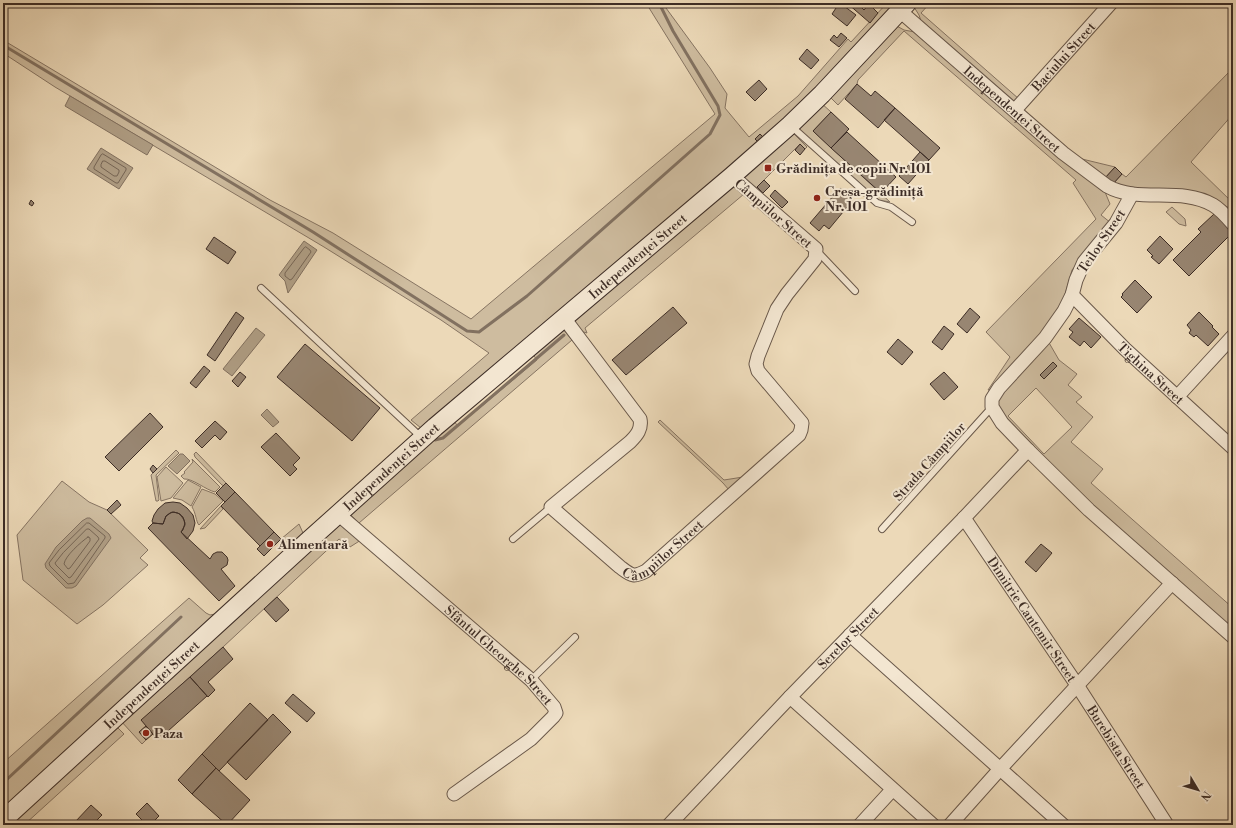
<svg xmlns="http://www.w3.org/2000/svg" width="1236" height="828" font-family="'Libre Bodoni',serif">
<rect width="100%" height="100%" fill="#ecd9b8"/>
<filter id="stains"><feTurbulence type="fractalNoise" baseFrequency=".005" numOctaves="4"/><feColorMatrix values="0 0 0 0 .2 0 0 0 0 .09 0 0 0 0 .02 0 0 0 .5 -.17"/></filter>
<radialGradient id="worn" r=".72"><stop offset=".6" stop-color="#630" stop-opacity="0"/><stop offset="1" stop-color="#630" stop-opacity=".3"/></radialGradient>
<path fill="#cebc9f" stroke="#867462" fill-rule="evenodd" d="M646,3h20v5l44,60 17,26 -2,14 24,29 49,-41 50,-57 3,3 36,-39h15l-115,118 -366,307 -10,-8 78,-67 -48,-33 -117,-73 -269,-160 -52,-34v-13l267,160 63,33 138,86 244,-205z
M917,3h13l-9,10 98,86 -7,3 -90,-78 -3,-9 -5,-8z
M895,25l9,5 11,2 190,160 5,12 -9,11 10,8 -39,47 -8,28 -18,30 -54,62h-4l22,-33 -24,-25 110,-113 -23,-36 3,-3 -172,-149 -46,49 -1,4 -19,21 -10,-10z
M1233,68v46l-42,48 42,41v7l-15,-8 -106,-17 10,-11 4,3z
M820,102l11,10 -18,19 77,71 -11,-2 -84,-73z
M791,131l16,16 -2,2 -5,-5 -45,45 -14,-12z
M1082,159l33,8 -10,11 -21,-14z
M732,184l12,10 -159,134 2,5 -7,-2 -9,-12z
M1172,207l13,12 1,7 -7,-2 -13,-12z
M561,327l11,13 -213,183 -11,-11 103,-94 7,8 79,-66 -6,-8z
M1048,341l11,19 18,14 -9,11 14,12 -6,5 17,15 -22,25 32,27 -12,14 142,125v21l-135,-115 -95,-95 -7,-15 2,-9zM1036,388l36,39 -28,27 -36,-38z
M660,420l64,60 19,-3 -14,13 -6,-7 -65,-61z
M176,450l3,3 -23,22 3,25 -1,1h-2l-5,-26z
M196,452l30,31 -2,3 -2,-1 -27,-28 -1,-3z
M192,459l28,28 -5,5c-9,-2 -23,-14 -31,-13l-3,-3 4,-3 -1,-1 9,-10z
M166,467l17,16 -12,15 -10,3 -4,-24z
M188,480l13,7 -10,19 -9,-6 -9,-2z
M62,481l27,21 18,8 41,40 -8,8 8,7 -45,40 -26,19 -54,-44 -6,-45z
M202,489l13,5 8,7 -24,24c-3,-3 -3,-12 -7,-18z
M221,506l2,3 -18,19 -5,1z
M340,521l21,19 -11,7 -11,-8 -116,108 -81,73 4,6 -7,6 7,8 -4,4 -22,-24z
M299,524l4,9 -13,14 -9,-8z
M189,598l17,15 4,2 5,-1 -212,200v-51z
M115,725l9,9 -100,91h-19z"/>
<path fill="#b09f86" stroke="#827160" d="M70,96l83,49 -6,10 -82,-49z
M101,148l32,20 -14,21 -32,-20z
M304,241l13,9 -29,43 -3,-12 -6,-6z
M256,328l9,7 -33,41 -9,-7z
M267,409l12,13 -6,5 -12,-12z
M180,454h3l7,7 -13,13 -9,-8z
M87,518h3l19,16 2,4 -35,48 -4,2h-6l-20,-20 -1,-4 11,-17 26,-26z"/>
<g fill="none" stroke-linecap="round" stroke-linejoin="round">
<path stroke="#766656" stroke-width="1" d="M103,154l23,14v2l-8,13h-2l-22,-14v-2l7,-12z
M103,161h2l14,9v2l-2,4h-3l-13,-9v-2z
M306,247l4,3 1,2 -19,27 -2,1 -5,-4v-3l19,-25z
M87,523h2l16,13v2l-31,45 -6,1 -18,-18 -1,-3 10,-13z
M87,529h2l9,8 1,2 -28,38 -2,1 -13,-13 -1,-2 8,-10z
M88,537l2,1v3l-20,27 -2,1 -4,-5c1,-8 17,-22 24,-27z"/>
<path stroke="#827160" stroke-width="3" d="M3,45l310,187 154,99 12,1 48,-36 183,-162 10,-19 -2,-9 -45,-75 -14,-28
M435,440l8,-2 121,-103
M3,783l178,-166"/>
</g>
<path fill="#988672" stroke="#3d2d26" d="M709,3h10l-5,5z
M829,3h11l16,12 -9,11 -15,-12 4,-6z
M847,3h16l-3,3 4,4 5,-6 9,9 -8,10z
M841,33l6,5 -8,9 -9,-7 4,-5 3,3z
M807,49l12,11 -8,9 -12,-10z
M759,80l8,9 -12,12 -9,-9z
M857,84l14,12 4,-5 20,17 -17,20 -33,-29z
M895,108l45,40 -11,12 -45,-40z
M831,112l18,17 -18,19 -18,-17z
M847,132l49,45 -15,16 -50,-45z
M760,134l3,3 -5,5 -3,-3z
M800,144l5,5 -5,6 -5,-5z
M920,152l9,8 -21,24 -9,-8z
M770,166l3,3 -4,4 -3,-3z
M825,166l7,5 -4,5 -7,-5z
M1115,167l7,7 -10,11 -7,-7z
M764,180l6,6 -7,7 -6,-6z
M840,188l13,12 -24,29 -5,-4 -5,6 -9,-8z
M775,190l13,12 -6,6 -12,-12z
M31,200l3,3 -2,3 -3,-2z
M1214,214l19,18 -44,44 -16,-16 28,-28 -3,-3z
M1160,236l13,13 -14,15 -8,-7 2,-1 -6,-6z
M214,237l22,15 -8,12 -22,-15z
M1135,280l17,17 -15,16 -16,-16 2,-2 -1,-1z
M673,307l14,16 -61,52 -14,-15z
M970,308l10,9 -13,16 -10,-9z
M236,312l8,6 -29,43 -8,-6z
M1199,312l14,14 -1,1 7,7 -11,12 -12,-11 -2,2 -5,-4 2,-3 -4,-5z
M1079,318l22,19 -10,11 -7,-7 -4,5 -11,-9 4,-5 -4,-3z
M944,326l10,8 -12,16 -10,-8z
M898,339l15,13 -11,13 -15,-13z
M305,344l75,64 -28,33 -75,-64z
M1053,362l4,4 -13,13 -4,-4z
M204,366l6,5 -14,17 -6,-5z
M240,372l6,5 -8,10 -6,-6z
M944,372l14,15 -14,13 -14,-16z
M150,413l13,14 -44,44 -14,-14z
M215,421l12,11 -7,8 -5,-5 -13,13 -7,-7z
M276,433l24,25 -7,7 4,4 -7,7 -29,-29z
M153,465l4,4 -4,4 -3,-4z
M226,483l9,9 -10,10 -9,-9z
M235,492l39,40 -14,14 -39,-40z
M117,500l4,5 -10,9 -4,-4z
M173,502l7,1 7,5 6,7 2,8 -2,8 -6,8 -6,-7 2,-2 2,-7 -2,-6 -5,-4 -6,-1 -6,4 -3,8 -10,-1 -1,-2 2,-6 4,-6 7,-6z
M174,512l6,2 4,6 1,5 -4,7 29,27 3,-5 4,-2h5l5,5 1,3 -1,5 -6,4 14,17 -16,15 -71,-73 5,-5 10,1 3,-8 4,-3z
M274,532l7,7 -17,17 -7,-7z
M1041,544l11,9 -16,19 -11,-10z
M277,597l12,13 -13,12 -12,-13z
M223,647l10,12 -25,23 7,8 -7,7 -18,-20z
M190,677l17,19 -49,44 -17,-20z
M293,694l22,19 -8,9 -22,-19z
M250,703l18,17 -49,51 -17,-17z
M273,714l18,18 -45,48 -19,-18z
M146,726l7,8 -7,6 -7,-8z
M202,754l14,14 -24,26 -14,-14z
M216,768l34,32 -23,25 -35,-31z
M147,803l12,13 -9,9h-3l-11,-11z
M91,805l11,10 -10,10h-14l-3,-3z"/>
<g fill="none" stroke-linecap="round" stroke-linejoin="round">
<g stroke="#69584a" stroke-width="8">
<path id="lane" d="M791,126l86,77 14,4 21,15
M817,251l38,40
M261,288l160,149
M882,529l110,-122
M513,539l38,-32
M531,680l44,-43"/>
</g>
<g stroke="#69584a" stroke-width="15">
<g id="street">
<path id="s1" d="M900,11l163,142 44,33c32,18 73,0 106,19 7,4 14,12 20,19"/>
<path id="s2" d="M1015,110l96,-107"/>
<path d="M1132,194l-16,29 -32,39 -8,18 -4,15 -8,16 -19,27 -46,50 -7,11v8l10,16 26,27 61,60 144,127"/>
<path id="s3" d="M1072,295l53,54 108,99"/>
<path id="s4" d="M564,318l76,101c2,10 -3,16 -10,23l-79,65 69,60c11,8 13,11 26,4l153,-136 2,-5 1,-7 -44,-52 -2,-7 2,-8 19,-47 10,-15 28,-35 1,-10 -84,-73"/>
<path d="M1177,397l56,-61"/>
<path id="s5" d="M338,514l193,166 23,27 2,6 -3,4 -22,22 -77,55"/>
<path id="s6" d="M964,518l113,167 90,140"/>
<path d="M850,635l213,190"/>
<path d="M790,697l143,128"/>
<path id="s7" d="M669,825l121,-128 174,-179 64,-68"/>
<path d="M860,825l32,-35"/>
<path d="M950,825l50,-56 172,-186"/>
</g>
</g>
<g stroke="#3d2d26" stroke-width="20">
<g id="secondary">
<path id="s8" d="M3,820l304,-278 128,-115 297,-251 58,-51 32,-31 85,-91"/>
</g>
</g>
<use href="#lane" stroke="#f3e6d1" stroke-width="6"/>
<use href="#street" stroke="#f3e6d1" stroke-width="13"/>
<use href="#secondary" stroke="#f3e6d1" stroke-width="18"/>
</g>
<g fill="#8f2418" stroke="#f3e6d1" stroke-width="1.5">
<rect x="764" y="164" width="8" height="8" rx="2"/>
<circle cx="817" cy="198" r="4"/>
<circle cx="270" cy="544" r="4"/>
<circle cx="146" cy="733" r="4"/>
</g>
<g text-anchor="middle" stroke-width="4" stroke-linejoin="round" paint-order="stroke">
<g font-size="13" fill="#3d2d26" stroke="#f3e6d1">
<text dy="5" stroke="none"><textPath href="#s2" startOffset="72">Baciului Street</textPath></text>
<text dy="5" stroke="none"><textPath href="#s1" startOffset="149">Independenței Street</textPath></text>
<text transform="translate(774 213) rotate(41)" y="5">Câmpiilor Street</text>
<text transform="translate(1101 241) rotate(-56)" y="5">Teilor Street</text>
<text dy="5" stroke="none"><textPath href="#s8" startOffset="849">Independenței Street</textPath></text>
<text dy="5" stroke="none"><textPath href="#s3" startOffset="111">Tighina Street</textPath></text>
<text transform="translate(929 461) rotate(-48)" y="5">Strada Câmpiilor</text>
<text dy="5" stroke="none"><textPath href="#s8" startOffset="525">Independenței Street</textPath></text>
<text dy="5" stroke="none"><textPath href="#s4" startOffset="400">Câmpiilor Street</textPath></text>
<text dy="5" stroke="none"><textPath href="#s6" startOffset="122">Dimitrie Cantemir Street</textPath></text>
<text dy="5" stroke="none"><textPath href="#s7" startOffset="259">Serelor Street</textPath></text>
<text dy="5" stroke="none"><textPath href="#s5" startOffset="214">Sfântul Gheorghe Street</textPath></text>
<text dy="5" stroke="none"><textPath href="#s8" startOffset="201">Independenței Street</textPath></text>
<text dy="5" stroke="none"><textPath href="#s6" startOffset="275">Burebista Street</textPath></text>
</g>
<g font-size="13" font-weight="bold" fill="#3d2d26" stroke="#f3e6d1" text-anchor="start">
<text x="776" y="173">Grădinița de copii Nr. 101</text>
<text x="825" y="196">Creșa-grădiniță<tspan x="825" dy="15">Nr. 101</tspan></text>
<text x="278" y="549">Alimentară</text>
<text x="154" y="738">Paza</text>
</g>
</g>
<rect width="1236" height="828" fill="none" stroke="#ecd9b8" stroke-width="16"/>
<rect x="4" y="4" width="1228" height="820" fill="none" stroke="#3d2d26" stroke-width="2"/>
<rect x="8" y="8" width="1220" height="812" fill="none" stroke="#3d2d26"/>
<g transform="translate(1198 790) rotate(128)" stroke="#f3e6d1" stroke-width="3" paint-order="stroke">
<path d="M0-3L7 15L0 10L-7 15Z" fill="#3d2d26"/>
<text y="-6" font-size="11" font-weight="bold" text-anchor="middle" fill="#3d2d26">N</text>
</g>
<rect width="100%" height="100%" filter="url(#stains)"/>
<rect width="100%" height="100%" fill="url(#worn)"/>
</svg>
